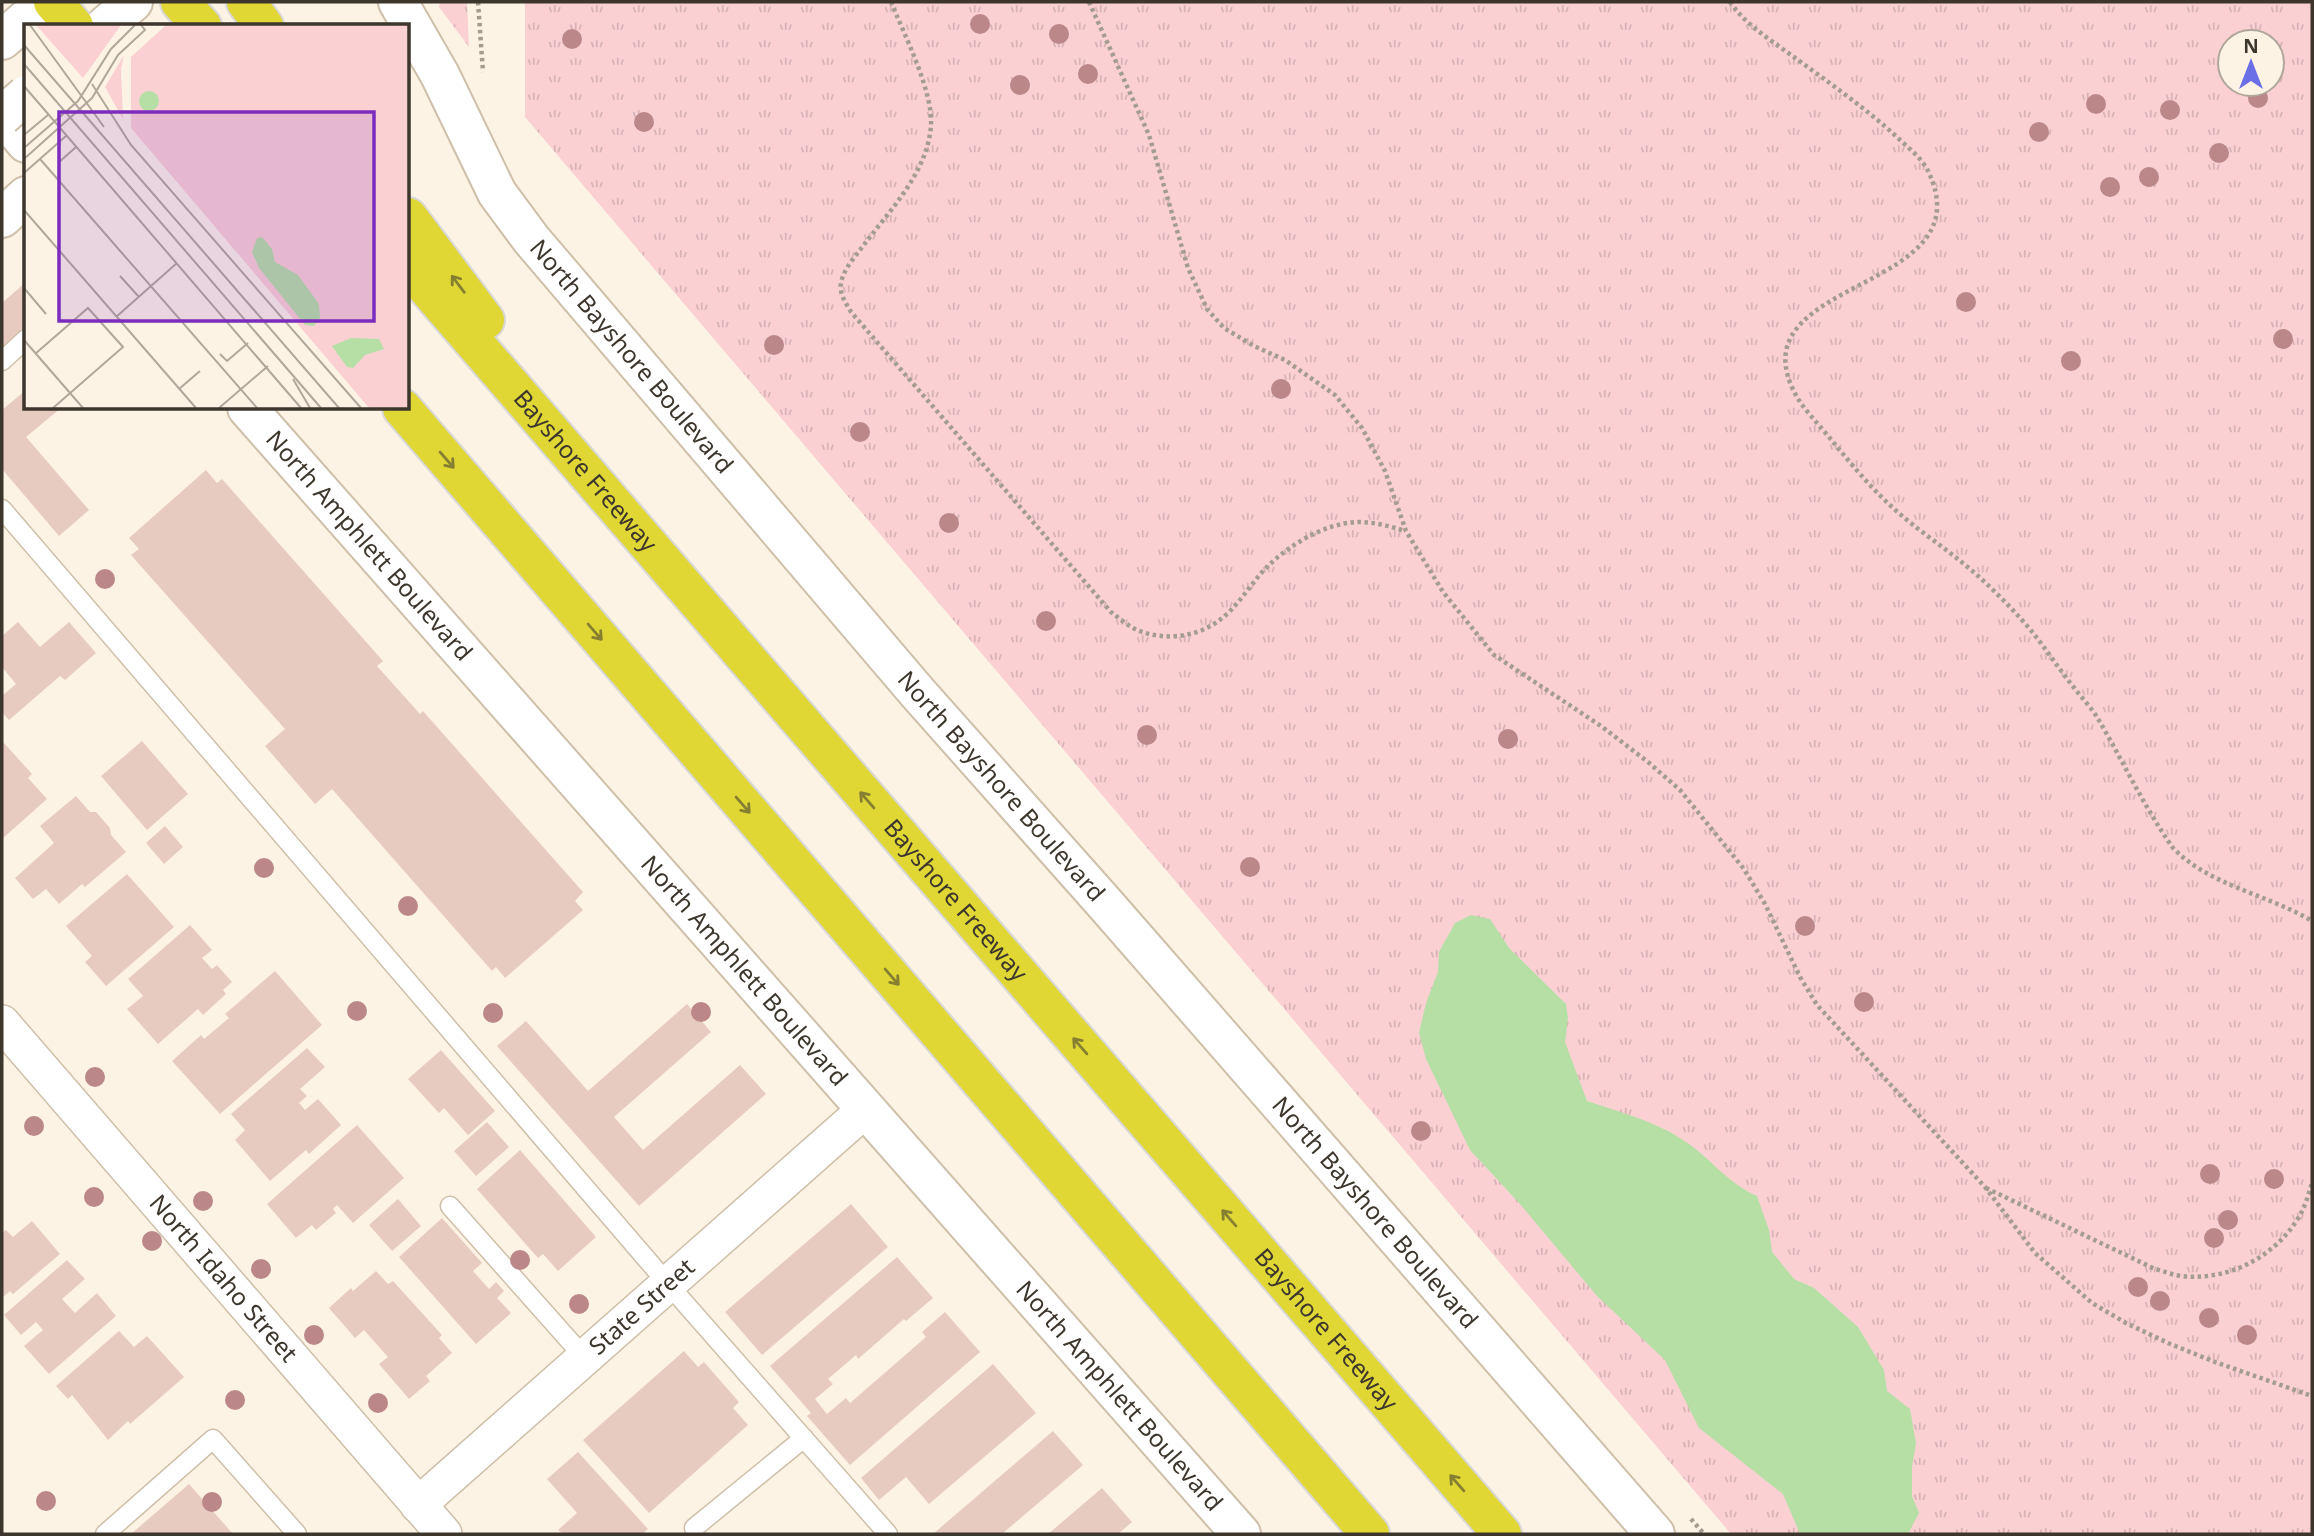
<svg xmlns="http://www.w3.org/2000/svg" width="2314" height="1536" font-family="'Noto Sans',sans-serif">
<defs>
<pattern id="grass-tufts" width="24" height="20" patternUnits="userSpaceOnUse" patternTransform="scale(1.75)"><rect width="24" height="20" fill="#fad0d3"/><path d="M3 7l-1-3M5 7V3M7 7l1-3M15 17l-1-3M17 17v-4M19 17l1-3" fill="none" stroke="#d7b3b5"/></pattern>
</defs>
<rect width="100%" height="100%" fill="#fdf3e5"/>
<path fill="url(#grass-tufts)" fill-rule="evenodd" d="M440,2h27l2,45 -30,-40z
M525,2h1787v1532h-581l-1206,-1417zM2230,42h42v42h-42z"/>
<path fill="#b5dfa5" d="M1471,915l19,4 19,29 57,56 2,14 -3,24 22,59c32,11 68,20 96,39 27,17 45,44 74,56l12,34 3,22 22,27 20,9 44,39 26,43 3,21 23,18 6,34 -4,24v29l7,17 -11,21h-108l-17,-40 -84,-66 -34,-68 -68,-64 -77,-92 -50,-54 -44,-91 -7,-26 7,-30 12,-31 1,-20 16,-29z"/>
<path fill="#e8cbc0" d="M26,282v47l-24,21v-47z
M26,390v18h35l-35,29 63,73 -30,26 -57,-67v-59z
M206,470l11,13 5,-4 161,182 -6,5 43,48 3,-3 160,181 -8,9 8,9 -78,68 -9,-11 -4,4 -160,-182 -17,15 -50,-58 20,-17 -154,-174 8,-6 -10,-11z
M18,622l22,25 29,-25 27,31 -31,27 -5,-4 -51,44 -7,-8v-16l14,-12 -14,-17v-31z
M142,741l46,53 -41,36 -46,-54z
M4,743l28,31 -4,4 19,21 -45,40v-94z
M76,796l14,16h6l14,16 1,7 15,17 -41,35 -3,-3 -23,20 -13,-15 -13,10 -18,-21 39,-35 -14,-17z
M165,826l18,21 -19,17 -18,-21z
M127,874l47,53 -68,59 -21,-24 7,-6 -26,-30z
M190,925l22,25 -10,8 10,11 5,-4 15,17 -9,8 3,4 -23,21 -5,-6 -40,35 -31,-35 16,-13 -15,-17z
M275,971l47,54 -102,89 -48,-53 29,-26 3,4 25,-21 -4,-4z
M687,1004l24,28 -97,85 29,33 97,-85 26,29 -127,112 -142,-160 29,-25 62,70z
M307,1048l18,19 -25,22 7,7 -8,7 6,7 13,-11 23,26 -32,29 -3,-4 -36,31 -35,-41 10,-10 -14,-16z
M441,1050l54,61 -27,24 -24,-27 -5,5 -31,-34z
M487,1122l22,25 -33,29 -22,-25z
M357,1125l47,53 -51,45 -16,-18 -4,4 3,4 -20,17 -4,-5 -16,13 -29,-34z
M520,1150l76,87 -38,34 -15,-17 -5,4 -61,-69z
M398,1199l23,27 -29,25 -23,-26z
M851,1204l37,43 -126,108 -37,-43z
M442,1218l40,45 -9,8 16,18 7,-7 8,9 -7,7 14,15 -35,31 -77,-87z
M32,1221l28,33 -47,40 -3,-3 -8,7v-65l4,-3 7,7z
M897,1257l36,41 -27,23 -2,-2 -46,40 -2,-4 -28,24 5,5 -18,15 12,15 19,-16 4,5 76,-66 -4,-5 23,-20 35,40 -130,113 -43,-49 4,-3 -41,-47z
M67,1260l18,19 -23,20 13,14 22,-20 19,23 -67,58 -25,-28 19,-16 -7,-8 -15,13 -17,-20z
M376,1271l12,13 5,-3 49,54 -3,3 13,15 -26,23 4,5 -21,18 -30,-35 9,-7 -24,-27 -9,8 -26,-30 22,-20 2,3z
M119,1331l15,16 13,-11 37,41 -54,47 -2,-3 -20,19 -36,-45 -4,4 -12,-13z
M684,1351l14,16 6,-5 35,40 -6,6 15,17 -99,88 -66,-73z
M993,1364l43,49 -107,91 -23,-27 -27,23 -18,-22z
M1053,1431l30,34 -81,69h-69z
M578,1452l70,77 -6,5h-79l-5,-4 19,-17 -30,-34z
M189,1484l44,50h-102z
M1102,1488l30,34 -14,12h-70z"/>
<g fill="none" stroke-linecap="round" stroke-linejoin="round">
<g stroke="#cfbfa8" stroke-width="21">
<path id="lane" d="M2,361l24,-22
M2,509l666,775 220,250
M450,1206l134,151
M694,1528l110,-90
M105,1534l108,-95 84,95"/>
</g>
<g stroke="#cfbfa8" stroke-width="38">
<g id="street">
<path id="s1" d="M2,1023l442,511"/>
<path id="s2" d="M418,1505l449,-397"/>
</g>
</g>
<g stroke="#cfbfa8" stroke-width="42">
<g id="secondary">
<path id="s3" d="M398,2l42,73 57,118 34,46 386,453 190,214 548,628"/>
<path d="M105,26l28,-24"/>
<path d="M2,40l44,-38"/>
<path d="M2,115l24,28"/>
<path d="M2,218l24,-22"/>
<path id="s4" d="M247,408l994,1126"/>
</g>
</g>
<g stroke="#d8d7d5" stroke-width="42">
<g id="highway">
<path d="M53,2l21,24"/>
<path d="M180,2l22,24"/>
<path d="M246,2l18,24"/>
<path d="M408,217l77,103"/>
<path id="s5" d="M408,266l1094,1268"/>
<path d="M402,408l968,1126"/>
</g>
</g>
<path stroke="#a59c90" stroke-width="4.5" stroke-dasharray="3.5 3.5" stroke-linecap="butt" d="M478,2l5,70
M891,2c13,32 42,89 40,123 -3,47 -41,85 -68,121 -8,11 -19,22 -22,37 -2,11 5,20 10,29l260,300c8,6 17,14 26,18 32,13 69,6 93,-19 13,-13 22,-28 34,-41 23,-24 60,-47 94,-48 16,0 32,4 47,9
M1089,2l60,133 39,133 19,41 17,19 30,18 31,14 50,35 27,33 23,43 21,60 37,61 51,63 107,71 47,36 32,28 64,79 21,35 35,73 17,28 168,182 50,66 57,50 34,20 42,20 47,19 97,34
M1730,2c15,22 39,37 61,53 36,26 73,52 106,82 10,10 25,21 31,34 58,120 -182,106 -137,214 8,20 24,35 38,52 19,23 39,48 62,69 21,20 46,36 68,54 23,18 44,39 63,60 19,21 33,44 50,65 8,11 18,21 25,32 26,44 47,90 76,131 37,38 94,46 139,73
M1986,1188l169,81c9,2 17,6 26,7 44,5 89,-16 114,-53 9,-12 13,-27 17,-40
M1691,1519l13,15"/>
<use href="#lane" stroke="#fff" stroke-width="18"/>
<use href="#street" stroke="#fff" stroke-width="35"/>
<use href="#secondary" stroke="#fff" stroke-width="38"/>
<use href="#highway" stroke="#e0d734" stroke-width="38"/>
<g stroke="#cfbfa8" stroke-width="42" stroke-linecap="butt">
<path id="secondary-bridge" d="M2,116l24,-21"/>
</g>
<use href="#secondary-bridge" stroke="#fff" stroke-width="38"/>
</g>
<g fill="#bb8789">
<circle cx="980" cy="24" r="10"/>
<circle cx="1059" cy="34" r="10"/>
<circle cx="572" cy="39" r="10"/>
<circle cx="1088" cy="74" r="10"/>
<circle cx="1020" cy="85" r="10"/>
<circle cx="2258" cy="98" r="10"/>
<circle cx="2096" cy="104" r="10"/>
<circle cx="2170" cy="110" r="10"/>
<circle cx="644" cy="122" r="10"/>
<circle cx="2039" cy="132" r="10"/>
<circle cx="2219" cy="153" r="10"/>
<circle cx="2149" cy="177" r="10"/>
<circle cx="2110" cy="187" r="10"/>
<circle cx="1966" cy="302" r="10"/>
<circle cx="2283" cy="339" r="10"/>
<circle cx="774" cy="345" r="10"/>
<circle cx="2071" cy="361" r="10"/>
<circle cx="1281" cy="389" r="10"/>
<circle cx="860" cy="432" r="10"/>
<circle cx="949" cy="523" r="10"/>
<circle cx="105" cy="579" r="10"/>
<circle cx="1046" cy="621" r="10"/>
<circle cx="1147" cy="735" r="10"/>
<circle cx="1508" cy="739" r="10"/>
<circle cx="1250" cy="867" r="10"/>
<circle cx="264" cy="868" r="10"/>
<circle cx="408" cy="906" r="10"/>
<circle cx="1805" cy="926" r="10"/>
<circle cx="1864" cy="1002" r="10"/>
<circle cx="357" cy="1011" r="10"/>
<circle cx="701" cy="1012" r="10"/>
<circle cx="493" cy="1013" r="10"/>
<circle cx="95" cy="1077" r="10"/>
<circle cx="34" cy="1126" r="10"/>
<circle cx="1421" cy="1131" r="10"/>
<circle cx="2210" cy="1174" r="10"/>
<circle cx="2274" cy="1179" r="10"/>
<circle cx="94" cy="1197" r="10"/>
<circle cx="203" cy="1201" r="10"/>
<circle cx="2228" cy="1220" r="10"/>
<circle cx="2214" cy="1238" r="10"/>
<circle cx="152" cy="1241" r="10"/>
<circle cx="520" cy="1260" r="10"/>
<circle cx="261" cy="1269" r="10"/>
<circle cx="2138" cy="1287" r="10"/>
<circle cx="2160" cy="1301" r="10"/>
<circle cx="579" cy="1304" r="10"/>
<circle cx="2209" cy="1318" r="10"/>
<circle cx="314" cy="1335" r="10"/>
<circle cx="2247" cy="1335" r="10"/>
<circle cx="235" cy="1400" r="10"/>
<circle cx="378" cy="1403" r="10"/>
<circle cx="46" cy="1501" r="10"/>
<circle cx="212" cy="1502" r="10"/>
</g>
<defs><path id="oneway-shaft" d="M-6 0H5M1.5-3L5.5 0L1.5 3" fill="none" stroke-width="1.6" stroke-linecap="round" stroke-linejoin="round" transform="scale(1.75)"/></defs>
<g stroke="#867e30">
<use href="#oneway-shaft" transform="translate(458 284) rotate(-127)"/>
<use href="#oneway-shaft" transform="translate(447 460) rotate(49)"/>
<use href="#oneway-shaft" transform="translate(595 632) rotate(49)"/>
<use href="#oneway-shaft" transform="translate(867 800) rotate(-131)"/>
<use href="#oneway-shaft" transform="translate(743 805) rotate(49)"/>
<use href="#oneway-shaft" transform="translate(892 977) rotate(49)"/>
<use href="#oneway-shaft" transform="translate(1080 1046) rotate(-131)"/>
<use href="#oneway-shaft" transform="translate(1229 1218) rotate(-131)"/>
<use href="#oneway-shaft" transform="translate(1457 1483) rotate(-131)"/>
</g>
<g text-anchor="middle" stroke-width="5" stroke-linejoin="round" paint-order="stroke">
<g font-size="24" fill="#3d362d" stroke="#fdf3e5">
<text dy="8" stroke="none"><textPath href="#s3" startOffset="427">North Bayshore Boulevard</textPath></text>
<text dy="8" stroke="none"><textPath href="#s5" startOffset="271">Bayshore Freeway</textPath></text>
<text dy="8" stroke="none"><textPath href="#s4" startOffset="184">North Amphlett Boulevard</textPath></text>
<text dy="8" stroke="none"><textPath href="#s3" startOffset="994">North Bayshore Boulevard</textPath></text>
<text dy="8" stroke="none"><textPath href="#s5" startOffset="838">Bayshore Freeway</textPath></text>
<text dy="8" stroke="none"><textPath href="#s4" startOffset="751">North Amphlett Boulevard</textPath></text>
<text dy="8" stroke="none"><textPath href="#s3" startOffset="1561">North Bayshore Boulevard</textPath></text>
<text dy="8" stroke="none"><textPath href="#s1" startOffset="338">North Idaho Street</textPath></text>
<text dy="8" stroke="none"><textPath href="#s2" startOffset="299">State Street</textPath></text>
<text dy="8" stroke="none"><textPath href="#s5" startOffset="1405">Bayshore Freeway</textPath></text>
<text dy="8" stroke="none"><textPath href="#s4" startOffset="1318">North Amphlett Boulevard</textPath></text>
</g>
</g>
<g transform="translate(24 24)">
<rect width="385" height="385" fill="#fdf3e5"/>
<path d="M12,1h85l-38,53zM142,1h243v383h-40l-238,-280v-71zM100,31l-3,14 2,50 -18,-32z" fill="#fad0d3"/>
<path d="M115 77a10 10 0 1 1 20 0a10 10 0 1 1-20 0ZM238,213l10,12 3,13 23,13 21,29 1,14 -6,8 -9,-1 -46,-57 -7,-16 5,-14zM327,314l28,1 5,10 -19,6 -12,13 -6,-1 -15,-21z" fill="#b5dfa5"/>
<path fill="none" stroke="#b0a79b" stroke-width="2" d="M6,1l74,102M0,21l315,363M0,40l297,344M68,60l39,61 230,263M0,62l277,322M0,111l24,-20M0,124l54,-47 33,-52 24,-24M0,135l68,-61 26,-43 27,-25 -4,-5M16,135l217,249M34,139l18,-16M0,149l42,-37M0,186l172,198M96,252l19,21M0,264l22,26M92,293l61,-54M0,316l59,68M11,330l53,-46 35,39 -70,61M196,330l7,7 21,-18M269,355l17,29M155,365l21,-18M195,384l49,-42"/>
<path fill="#7b2cbf" fill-opacity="0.15" stroke="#7b2cbf" stroke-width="3.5" d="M35,88h315v209h-315z"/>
<rect width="385" height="385" fill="none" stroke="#3d362d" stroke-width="3.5"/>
</g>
<rect width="2314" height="1536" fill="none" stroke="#3d362d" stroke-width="7"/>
<g transform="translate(2251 63)"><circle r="33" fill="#fdf3e5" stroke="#b0a79b" stroke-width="2"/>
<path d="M0-5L12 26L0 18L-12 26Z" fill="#6a6ee7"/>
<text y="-10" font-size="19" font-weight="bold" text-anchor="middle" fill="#3d362d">N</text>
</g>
</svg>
